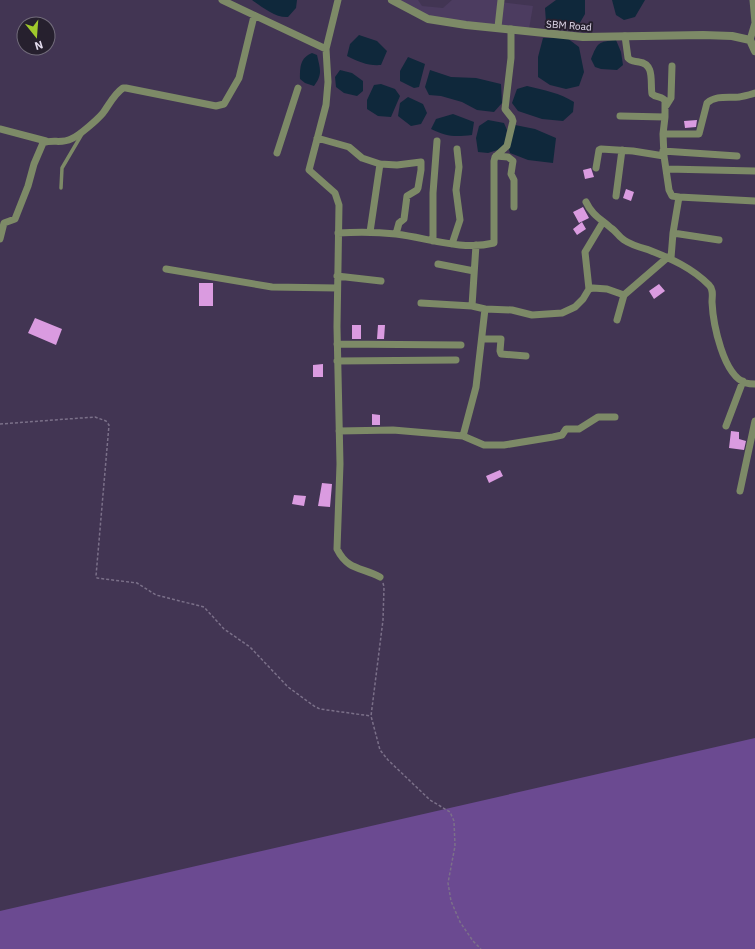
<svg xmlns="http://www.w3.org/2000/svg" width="755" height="949" font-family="'IBM Plex Sans',sans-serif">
<rect width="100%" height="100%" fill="#423553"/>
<path fill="#4c3c60" d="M399,0h19l4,6 21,2 9,-8h49v2l32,4 -4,23 -98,-11z"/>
<path fill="#6b4a91" d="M755,738v211h-755v-38z"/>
<path fill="#0f283b" d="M252,0h45l-1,8 -8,9c-12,1 -26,-10 -36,-17z
M556,0h29v14l-7,12 -18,2 -14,-6 -1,-14z
M612,0h33l-10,17 -11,3 -8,-5z
M359,35l18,6 10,10 -6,14c-13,1 -22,-3 -34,-9l3,-12z
M543,38h24l12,9 5,25 -5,14 -13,3 -16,-4 -12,-8v-20z
M616,40l5,12 2,13 -6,5 -16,-1 -6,-2 -4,-8c7,-17 7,-17 25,-19z
M312,53l5,2c3,14 6,19 -3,31l-9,-3 -5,-4c0,-12 0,-21 12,-26z
M408,57l17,7 -6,23 -5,1 -14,-7v-10z
M340,70l12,3 11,8v10l-6,5 -13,-3 -8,-6 -1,-10z
M430,70l21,7 25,1 25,6 1,19 -8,9 -17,-2 -15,-8 -21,-6 -12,-1 -4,-8z
M381,84l14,5 5,7 -9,21 -13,-1 -11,-7v-9l7,-15z
M527,86c17,4 33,7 47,16l-1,10 -10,9 -21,-2 -24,-8 -6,-8 5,-14z
M408,97l15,7 4,9 -6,11 -10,2 -13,-10 2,-13z
M453,114l21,8 -2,13c-17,2 -25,2 -41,-6l5,-10z
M488,120l16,3 3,7 -3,18 -16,5 -10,-1 -2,-14 3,-12z
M515,125l20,4 21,9 -3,25 -25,-3 -18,-7 -3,-11z"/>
<path fill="#da9be0" d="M697,120l-1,7 -11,1 -1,-7z
M591,168l3,9 -9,2 -2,-9z
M626,189l8,3 -3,9 -8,-3z
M583,207l6,11 -10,5 -6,-11z
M582,222l4,7 -9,6 -4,-6z
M199,283h14v23h-14z
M659,284l6,7 -11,8 -5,-8z
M35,318l27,11 -6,16 -28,-12z
M352,325h9v14h-9z
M378,325h7l-1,14h-7z
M323,364v13h-10v-12z
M372,414l8,1v10h-8z
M731,431l8,1v7l7,2 -2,9 -15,-2z
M500,470l3,6 -14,7 -3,-7z
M322,483l10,1 -2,23 -12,-1z
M294,495l12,1 -2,10 -12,-2z"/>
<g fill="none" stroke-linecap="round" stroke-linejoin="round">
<path stroke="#7b7089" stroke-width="1.5" stroke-dasharray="3 2" stroke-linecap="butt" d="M0,424l95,-7 11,4 3,4 -13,151 1,2 40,5 19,12 48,12 20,22 26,18 38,40 26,19 6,3 51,7
M383,583l1,4 -1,33 -12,96 9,34 8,10 42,40 20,12 4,9 1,25 -7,37 3,18 9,21 13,19 8,8"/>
<path stroke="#7d8a67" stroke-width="3.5" d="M61,188l1,-20 20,-34"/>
<path stroke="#7d8a67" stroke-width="7" d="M222,0l104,49
M338,0l-12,49 2,33 -2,23 -17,65 26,23 4,12 -2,122 3,137 -3,85c11,22 25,18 43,28
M498,27l3,-27
M625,36l3,22c3,4 7,3 11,4 16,2 11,20 13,32 4,4 11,2 13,7v16l-2,17 1,22 5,34 3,6 7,1 76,4
M750,40l5,-17 -2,-23
M666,106l5,-8 1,-32
M620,116l45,1
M0,129l46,12
M663,134h36l8,-31c9,-8 21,-5 32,-6 5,-1 11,-2 16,-4
M317,138l32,9 13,11 18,6 17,1 24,-3v8l-3,18 -1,2 -10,6 -3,23 -5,4 -3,11
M663,151l74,5
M277,153l21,-65
M496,156l12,1 5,4 -2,13 3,6v27
M596,168l3,-18 2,-1 32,2 31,5
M667,169l88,2
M616,196l6,-46
M586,202c6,13 15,17 25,26 5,3 8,9 13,12 7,5 18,8 25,10 23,9 43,18 60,35 5,5 3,11 3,17 1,21 11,74 34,81 3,1 6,1 9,1
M370,232l10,-68
M338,233c19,-1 39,-1 58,1 32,4 66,17 98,9v-82l1,-4 12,-11 6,-25 -1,-3 -7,-9 6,-51v-29
M673,233l46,7
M0,239l4,-16 11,-4 13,-33 6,-22 9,-21c9,-4 19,1 28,-4 8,-3 27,-20 32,-26 6,-8 11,-19 20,-25h3l90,18 8,-2 15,-26 15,-62
M433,241v-48l4,-52
M452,244l8,-24 -4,-30 3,-23 -2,-18
M671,258l2,-25 6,-36
M438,264l36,7
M166,269l106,18 65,1
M337,276l44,5
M589,289l-4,-37 18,-30
M421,303l51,3 13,3 -9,78 -13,49 21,9h20l49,-8 9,-2 4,-6h13l19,-12h17
M472,306l4,-61
M485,309l27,1 20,5 30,-2 13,-6 8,-8 6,-10 4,-1 14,1 17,6
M617,320l7,-25 44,-38
M482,339h19l-1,12 1,3 25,2
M337,344l124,1
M337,361l119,-1
M726,426l17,-45
M339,431l54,-1 70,6
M740,491l15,-70"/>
<path stroke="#7d8a67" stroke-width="8" d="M392,0l36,19 38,6 117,12 120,-2 29,1 18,4 5,11"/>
</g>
<g text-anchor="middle" stroke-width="4" stroke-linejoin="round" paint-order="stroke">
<g font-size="10" fill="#e2dbed" stroke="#26202e">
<text transform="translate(569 25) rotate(4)" y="4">SBM Road</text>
</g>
</g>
<g transform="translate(36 36) rotate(163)"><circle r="19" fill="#26202e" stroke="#716b7a"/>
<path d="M0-3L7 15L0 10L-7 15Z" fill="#a0c92c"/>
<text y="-6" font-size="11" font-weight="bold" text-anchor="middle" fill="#e2dbed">N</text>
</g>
</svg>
